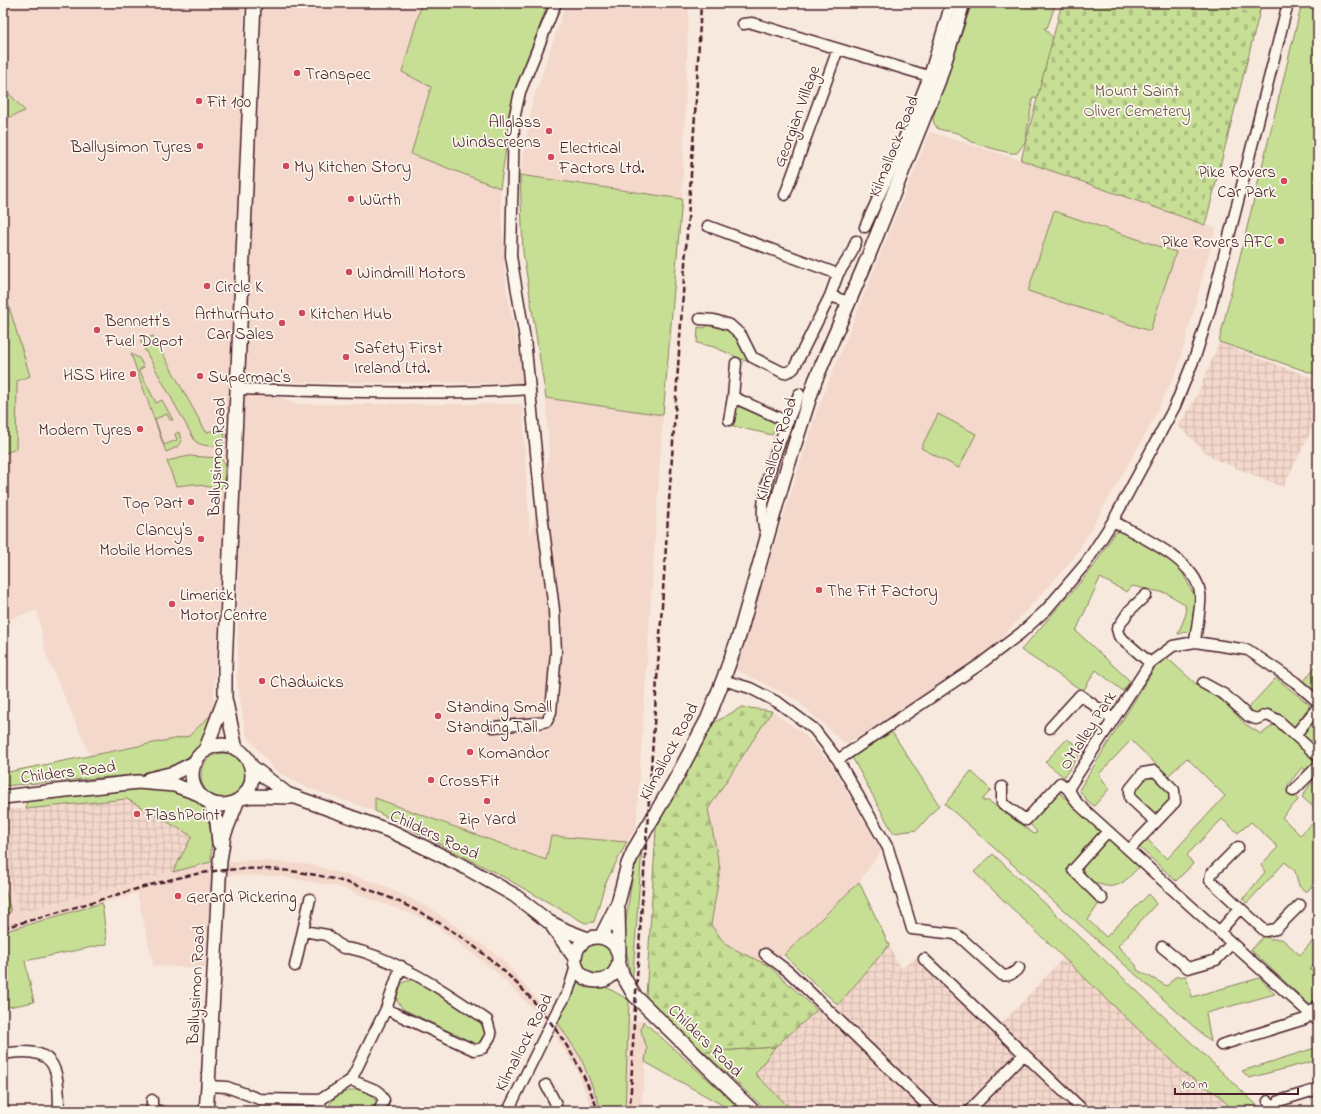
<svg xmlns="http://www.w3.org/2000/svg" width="1321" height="1114" font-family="'Indie Flower',sans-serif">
<defs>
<pattern id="industrial-grid" width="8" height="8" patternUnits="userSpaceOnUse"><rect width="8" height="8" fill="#f3d8cb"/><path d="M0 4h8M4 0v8" fill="none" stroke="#d2b9ae"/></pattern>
<pattern id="forest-firs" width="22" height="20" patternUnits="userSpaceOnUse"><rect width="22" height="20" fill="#c7df95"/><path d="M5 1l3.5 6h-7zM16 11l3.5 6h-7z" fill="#acbf81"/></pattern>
<pattern id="cemetery-stones" width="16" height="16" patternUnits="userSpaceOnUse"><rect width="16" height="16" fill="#c7df95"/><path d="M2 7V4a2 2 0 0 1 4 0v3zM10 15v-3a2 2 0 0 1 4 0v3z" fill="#acbf81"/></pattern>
</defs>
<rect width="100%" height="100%" fill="#f7e9dd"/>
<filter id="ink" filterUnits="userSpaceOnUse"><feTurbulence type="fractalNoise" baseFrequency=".025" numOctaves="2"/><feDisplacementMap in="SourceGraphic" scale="8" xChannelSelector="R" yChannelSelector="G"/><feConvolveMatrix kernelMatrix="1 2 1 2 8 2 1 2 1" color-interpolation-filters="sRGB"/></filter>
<g filter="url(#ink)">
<path fill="#f3d8cb" d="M3,3h241l-6,252 -25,458 -24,23 -99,19 -44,-101 -9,-44 -34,11v-167l13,-5 1,-68 12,-5 -26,-89v-166l22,-10 -22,-24z
M261,3h161l-20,69 29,15 -20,66 89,35 6,100 19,95 -282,-1 53,22h226l8,134 19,-85 -3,-55 117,17 -27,413 -9,14 -76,-6 -5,24 -171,-62v13l-72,-25 -27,-15 -30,-36 -9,-55 5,-299 17,-313z
M566,3h123l-7,196 -162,-24 12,-71z
M930,132l91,28 184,65 11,2 -38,141 -30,62 -74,128 -86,95 -102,69 -41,22 -47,-43 -63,-32 83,-261z
M772,711l32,23 27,30 50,87 -22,31 -75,73 -15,11 -43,-21 -15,-20 9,-56 -12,-60z
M3,852l16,61 192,-51 -2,12 14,1v-13l33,-2 55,5 69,19 53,26 68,48 48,55 -5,7 -50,-50 -64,-49 -91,-34 -59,-11 -57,-1 -2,18 -11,3 -5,72 -51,-2 -17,-73 -134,39z
M643,1021l-2,10 6,17 -6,63h-16l3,-89z
M558,1023l23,35 21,53h-9l-17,-43 -24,-38z"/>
<path fill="url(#industrial-grid)" d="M1219,343l99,37v37l-35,70 -71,-29 -34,-32 18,-28z
M127,799l65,37 -19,36 -155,41 -15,-61v-43h23z
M889,945l11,23 25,-16 75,74 64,-69 120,116 36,23 13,15h-440l-38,-37 20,-27 42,-37 21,-5z"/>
<path fill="#c7df95" stroke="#887f60" d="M422,3h126l-34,93 -14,92 -89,-34 20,-67 -29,-15z
M972,3h84l-9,25h-3l9,10 -13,63 -7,-4 -8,45 -8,11h-7l-23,-6 -15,-5 -14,-9 -20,-4 -4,-6 -1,-5z
M1302,3h16v372l-99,-33z
M3,87l22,24 -22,9z
M520,175l162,24 -19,216 -117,-17 -23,-146z
M1054,211l122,41 -26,79 -122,-40z
M3,287l27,89 -13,5 -1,68 -13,5z
M708,323c27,9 30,12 40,39l-34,-15 -17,-4 1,-16 7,1z
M153,336l53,96 19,-4 -1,16c-9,3 -22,3 -29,-3l-55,-100z
M131,354l8,4 5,9 -5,3 17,33 6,-3 11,20h-3l-3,-6 -12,5 9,26 13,-5 -2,-6 4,-2 2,9 -4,6 -11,5z
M737,403l29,13v3l12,5 -6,11 -39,-9z
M938,414l38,20 -17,34 -38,-20z
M189,456l31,2 5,6 -1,22 -5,3 -25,-5 -18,2 -9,-25z
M1122,531l33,17 26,22 14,27 -4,34 -13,3 8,-20 -1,-10 -19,-11 -34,-7 -5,6 -27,-14 -24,53 54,50 -7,10 -27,-21 -13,21 -62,-41 71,-81 23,-37z
M1166,657l30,27 27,17 22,23 16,10 13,-9 32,22 9,10 -1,6 -8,8 -4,-4 -14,18 10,15 -16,17 18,18 13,-12 5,4v54l-12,11 -7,-6 -4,-15 -10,-9 -38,41 -4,-4 22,-27 -4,-7 17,-18 -27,-25 -13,11 -16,-14 -35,36 6,9 -17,17 -37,-34 7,-9 21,21 58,-63 -38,-38 -19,18 -37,-36 -32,34 10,15 -15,17 -8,-7 -7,-9 80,-129z
M1318,663v35l-17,-13z
M1276,678l34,27 -15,22 -10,-4 -17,-13 -13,6 -7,-8z
M213,713l-11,29 -14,15 -20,12 -24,5 -141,12v-13l186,-37z
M1318,713v36l-13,-12 -3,-7z
M892,732l47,73 -22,25 -24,3 -41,-76z
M1067,739l16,10 -19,28 -19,-15z
M201 776a23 23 0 1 1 46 0a23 23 0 1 1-46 0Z
M971,771l20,19 -8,9v2h6l45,33 3,-2 -7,-8 27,-32 4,2 40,38 -31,38 29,33 -11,17 18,17 43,-43 7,10 -38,42 18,19 1,5 30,16 8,-9 11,-1 6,21 68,-19 15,16 -69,19 5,29 -266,-238z
M1318,772v39l-16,-14z
M1145,775h7l19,19c-1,9 -10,18 -19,19l-17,-18 -1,-6z
M151,785c54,14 62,19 60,77l-38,10 19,-36 -65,-37 -101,10 1,-10z
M375,798l171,62 5,-24 76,6 -22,42 -11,38 -9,1 -85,-48 -125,-64z
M1108,836l31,31c-7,7 -15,17 -25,19 -13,2 -31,-7 -32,-21z
M642,849l-10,136 -8,-50 9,-64z
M993,854l270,257h-30l-13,-15 -36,-23 -210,-201z
M3,881l8,31 -8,2z
M859,882l30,63 -51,60 -54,-50z
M102,903l5,41 -82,17 9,41 -31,6v-76z
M1318,935v26l-8,8 8,8v19l-7,10 -60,-56 13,-14 7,3h11l18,16z
M580 959a17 17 0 1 1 34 0a17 17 0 1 1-34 0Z
M415,979l65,43 6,11 -2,9 -9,2 -72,-35 -6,-8v-13l7,-6z
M576,981l10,7 20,-1 23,13 -4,111h-23l-21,-53 -23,-35z
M643,1021l91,82 8,8h-9l-88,-49 2,-14 -6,-17z
M775,1047l-20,27 38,37h-26l-63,-59z
M1318,1047v13l-69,18 -7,-7z
M358,1089c11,3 22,9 16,22h-47c5,-16 16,-19 31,-22z"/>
<path fill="url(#forest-firs)" stroke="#887f60" d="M742,707l30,4 -64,98 12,60 -9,56 15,20 43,21 48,44 -42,37 -71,5 -58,-55 10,-169 54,-103z"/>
<path fill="url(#cemetery-stones)" stroke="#887f60" d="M1062,3h200l-57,222 -184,-65z"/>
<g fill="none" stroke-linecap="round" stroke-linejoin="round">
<g stroke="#4a1f2b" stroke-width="13">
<path id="minor" d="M743,24l9,-1 183,55
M785,195l53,-146
M708,226l130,48
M865,227l29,-64 35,-87 22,-73
M830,296l8,-22 13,-20 5,-13
M700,319l14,1 16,5 11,10 11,22 32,16 8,-3 2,-2 36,-72 19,6
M237,389c98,2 195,7 293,0
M733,397l55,25
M729,420l4,-23 3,-34
M1113,521c26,15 83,39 87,72 2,12 -4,36 -5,49
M768,538c-19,-34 18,-111 31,-144
M1146,595l-17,16 -12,18 2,7 31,27
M723,680l27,8 29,15 35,26 24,31 50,88 24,81 43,5 6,4 41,37c8,2 11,-2 17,-7
M1203,683l22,12 23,21 8,3 11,-4 11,5 40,36
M1318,702l-23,-20 -47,-32 -53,-8 -22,4 -23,17 -82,126 9,14 241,218
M493,727l45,-4 9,-2 4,-9 5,-60 -2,-42 -12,-96 -17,-175 -14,-83 3,-137 6,-27 36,-89
M1050,728l30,-33 33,24
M1295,735l23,-28
M838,760l141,-95 42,-32 25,-23 40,-47 27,-42 62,-115 21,-52 14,-45 24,-92 54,-214
M1002,787v16l24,17 34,-37 8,6
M1293,791l25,-25
M1238,847l-27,27 -1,6 55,51 11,-2 24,-24
M1129,850l46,-48 -1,-12 -19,-19 -12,2 -13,16v9l26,24
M1102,899l-29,-29 35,-39
M303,931l24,4 16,13c13,0 23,5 35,9 40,16 74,39 109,63l4,15 -8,13 -9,2 -88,-41
M1219,932l21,-24
M1162,947l26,21 28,-8 16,-17
M765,954l24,18 144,139
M924,959l160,152
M295,966l15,-67
M1221,1045l84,-26 13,-14
M3,1054c52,-9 56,11 56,57
M351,1080l27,11 6,9 -5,11
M546,1085l10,19 -3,7
M208,1086l19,1 32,12 61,1 31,-20 35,-71 15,-43
M152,1100v11h8
M320,1100l1,11
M1268,1101l11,10
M1279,1101l39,-12
M508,1111l50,-102 10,-17 8,-26
M969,1111l55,-57"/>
</g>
<g stroke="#4a1f2b" stroke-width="16">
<path id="major" d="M192 775a30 30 0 1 1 60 0a30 30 0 1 1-60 0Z
M236,749l-11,-51v-31l29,-664
M205,751l20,-53
M251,766l36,28 106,38 70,34 51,29 35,27 18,9 21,8
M149,779l25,-6 22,-11
M3,797l135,-15 36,3 25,9
M242,798l10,-2 39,1
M210,802l7,20 2,21
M618,909l1,43
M553,927l22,31
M575 959a22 22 0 1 1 44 0a22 22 0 1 1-44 0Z
M601,937l17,-34 10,-39 7,-16 39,-66 34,-64 15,-38 16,-44 45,-158 31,-97 51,-119 73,-182 24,-77
M619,964l3,10 12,21 119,116
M206,1111l2,-25 12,-225 4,-26 13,-33"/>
</g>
<use href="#minor" stroke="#fbf7ec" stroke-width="10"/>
<use href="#major" stroke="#fbf7ec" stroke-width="13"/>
<path stroke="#4a1f2b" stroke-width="2.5" stroke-dasharray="6 3" stroke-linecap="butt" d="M3,928c39,-11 77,-22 116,-34 35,-10 70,-21 107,-24 153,-14 322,94 372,241
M630,1111l4,-89 62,-922 5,-97"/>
</g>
</g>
<g fill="#d1495b" stroke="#fbf7ec" stroke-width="1.5">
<circle cx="297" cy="73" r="4"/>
<circle cx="199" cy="101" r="4"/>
<circle cx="549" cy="131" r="4"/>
<circle cx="200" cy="146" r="4"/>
<circle cx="551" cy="157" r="4"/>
<circle cx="286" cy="166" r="4"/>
<circle cx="1284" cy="181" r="4"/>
<circle cx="351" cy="199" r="4"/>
<circle cx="1281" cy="241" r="4"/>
<circle cx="349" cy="272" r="4"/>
<circle cx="207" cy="286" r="4"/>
<circle cx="302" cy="313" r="4"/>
<circle cx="282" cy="323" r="4"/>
<circle cx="97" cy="330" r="4"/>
<circle cx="346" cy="357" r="4"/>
<circle cx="133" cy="374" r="4"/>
<circle cx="200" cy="376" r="4"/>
<circle cx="140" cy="429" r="4"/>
<circle cx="191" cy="502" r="4"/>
<circle cx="201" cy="539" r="4"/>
<circle cx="819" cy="590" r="4"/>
<circle cx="172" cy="604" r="4"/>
<circle cx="262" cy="681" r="4"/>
<circle cx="438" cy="716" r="4"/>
<circle cx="470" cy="752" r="4"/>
<circle cx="431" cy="780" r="4"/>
<circle cx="487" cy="801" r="4"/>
<circle cx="137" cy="814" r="4"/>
<circle cx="178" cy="896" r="4"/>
</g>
<g text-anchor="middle" stroke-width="3.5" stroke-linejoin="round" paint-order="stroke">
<g font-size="17" fill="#4a1f2b" stroke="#fbf7ec" text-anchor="start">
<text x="305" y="79">Transpec</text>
<text x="207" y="107">Fit 100</text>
<text x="541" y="127" text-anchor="end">Allglass<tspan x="541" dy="20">Windscreens</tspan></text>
<text x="192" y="152" text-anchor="end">Ballysimon Tyres</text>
<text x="559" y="153">Electrical<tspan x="559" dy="20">Factors Ltd.</tspan></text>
<text x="294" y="172">My Kitchen Story</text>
<text x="1276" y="177" text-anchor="end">Pike Rovers<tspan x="1276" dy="20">Car Park</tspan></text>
<text x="359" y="205">Würth</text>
<text x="1273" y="247" text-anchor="end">Pike Rovers AFC</text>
<text x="357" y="278">Windmill Motors</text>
<text x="215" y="292">Circle K</text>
<text x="274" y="319" text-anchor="end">ArthurAuto<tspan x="274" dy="20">Car Sales</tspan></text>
<text x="310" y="319">Kitchen Hub</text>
<text x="105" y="326">Bennett's<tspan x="105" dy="20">Fuel Depot</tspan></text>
<text x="354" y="353">Safety First<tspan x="354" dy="20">Ireland Ltd.</tspan></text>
<text x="125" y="380" text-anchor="end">HSS Hire</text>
<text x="208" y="382">Supermac's</text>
<text x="132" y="435" text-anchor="end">Modern Tyres</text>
<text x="183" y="508" text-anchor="end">Top Part</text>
<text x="193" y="535" text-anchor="end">Clancy's<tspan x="193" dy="20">Mobile Homes</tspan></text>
<text x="827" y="596">The Fit Factory</text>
<text x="180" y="600">Limerick<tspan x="180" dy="20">Motor Centre</tspan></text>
<text x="270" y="687">Chadwicks</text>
<text x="446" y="712">Standing Small<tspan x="446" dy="20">Standing Tall</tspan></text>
<text x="478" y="758">Komandor</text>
<text x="439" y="786">CrossFit</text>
<text x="145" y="820">FlashPoint</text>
<text x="487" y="824" text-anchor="middle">Zip Yard</text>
<text x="186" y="902">Gerard Pickering</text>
</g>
<g font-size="17" fill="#694f46" stroke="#fbf7ec">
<text x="1137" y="96">Mount Saint<tspan x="1137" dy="20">Oliver Cemetery</tspan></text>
</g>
<g font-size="17" fill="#4a1f2b" stroke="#fbf7ec">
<text transform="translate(796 116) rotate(-70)" y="6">Georgian Village</text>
<text transform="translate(893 146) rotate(-68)" y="6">Kilmallock Road</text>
<text transform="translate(775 449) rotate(-73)" y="6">Kilmallock Road</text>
<text transform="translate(216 457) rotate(-87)" y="6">Ballysimon Road</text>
<text transform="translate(1087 730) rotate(-57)" y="6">O'Malley Park</text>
<text transform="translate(668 751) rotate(-62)" y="6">Kilmallock Road</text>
<text transform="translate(68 771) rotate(-7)" y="6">Childers Road</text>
<text transform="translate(435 834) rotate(25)" y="6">Childers Road</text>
<text transform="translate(195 985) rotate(-87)" y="6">Ballysimon Road</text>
<text transform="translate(706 1040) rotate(44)" y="6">Childers Road</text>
<text transform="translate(523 1042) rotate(-63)" y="6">Kilmallock Road</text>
</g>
</g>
<rect width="1321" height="1114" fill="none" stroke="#fbf7ec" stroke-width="16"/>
<rect x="8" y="8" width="1305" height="1098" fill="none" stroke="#4a1f2b" stroke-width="1.5" filter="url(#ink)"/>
<path d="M1175 1088v6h123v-6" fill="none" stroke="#4a1f2b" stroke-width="2"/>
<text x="1181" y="1088" font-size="12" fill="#4a1f2b" stroke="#fbf7ec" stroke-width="3" paint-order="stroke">100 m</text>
</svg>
